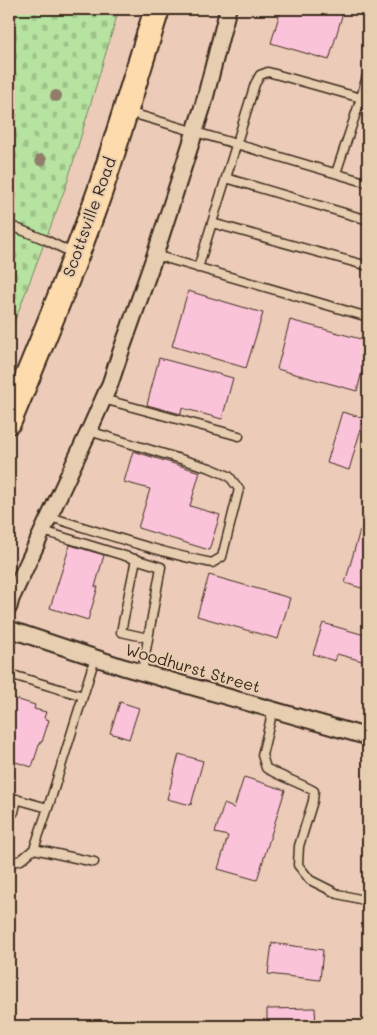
<svg xmlns="http://www.w3.org/2000/svg" width="377" height="1035" font-family="Mali,sans-serif">
<defs>
<pattern id="cemetery-stones" width="16" height="16" patternUnits="userSpaceOnUse" patternTransform="scale(1.25)"><rect width="16" height="16" fill="#b7e3a1"/><path d="M2 7V4a2 2 0 0 1 4 0v3zM10 15v-3a2 2 0 0 1 4 0v3z" fill="#9ec38a"/></pattern>
</defs>
<rect width="100%" height="100%" fill="#ecccb8"/>
<filter id="ink" filterUnits="userSpaceOnUse"><feTurbulence type="fractalNoise" baseFrequency=".02" numOctaves="2"/><feDisplacementMap in="SourceGraphic" scale="10" xChannelSelector="R" yChannelSelector="G"/><feConvolveMatrix kernelMatrix="1 2 1 2 8 2 1 2 1" color-interpolation-filters="sRGB"/></filter>
<g filter="url(#ink)">
<path fill="url(#cemetery-stones)" stroke="#798660" d="M9,9h110l-53,177 -57,150z"/>
<path fill="#fbc3d9" stroke="#3b2a1e" d="M9,9h6l-6,22z
M281,9h63l-15,51 -58,-17z
M188,291l75,22 -17,55 -74,-22z
M290,320l78,21v7l-11,43 -80,-22z
M159,358l74,20 -11,41 -40,-11 -1,6 -34,-9z
M342,412l22,6 -15,52 -22,-7z
M133,451l67,21 -10,34 30,9 -11,35 -71,-22 12,-39 -26,-7z
M360,530l8,2v58l-23,-7z
M70,545l34,10 -9,32h3l-10,33 -38,-12z
M209,575l81,23 -12,41 -81,-23z
M323,623l45,13v23h-1l-1,3 -29,-8 -2,7 -22,-7z
M9,697l26,8 -1,4 12,3 -2,6 5,2 -7,22h-2l-8,25 -23,-7z
M120,702l19,6 -10,31 -19,-6z
M179,754l24,7 -12,44 -24,-6z
M244,777l41,13 -28,90 -39,-11 10,-33 -13,-3 9,-29 10,4z
M272,943l51,7 -3,30 -52,-6z
M315,1008l1,18h-49v-17z"/>
<g fill="none" stroke-linecap="round" stroke-linejoin="round">
<g stroke="#3b2a1e" stroke-width="11">
<path id="lane" d="M128,112l240,71
M336,173l25,-75
M226,178l142,42
M212,223l156,43
M9,225l37,15 28,14
M155,255l213,62
M198,268l57,-184 5,-9 8,-3 93,26 7,-26
M103,399l136,37
M50,517c53,16 107,35 162,46l10,-6 17,-68 -10,-13 -19,-8 -121,-37
M43,531l118,36 -19,105
M136,559l-15,73 27,6
M9,674l74,22
M273,710l-11,45 4,13c15,9 32,14 48,23l-1,10 -14,45 -1,19 12,15 28,14 30,7
M12,798l36,10 47,-150
M48,808l-14,41 60,13
M14,812l3,-13
M9,863l12,-3 13,-11"/>
</g>
<g stroke="#3b2a1e" stroke-width="19">
<path id="street" d="M9,607l2,-8 78,-168 21,-47 9,-27 36,-102 48,-149 25,-97
M9,629l114,38 245,70"/>
</g>
<g stroke="#3b2a1e" stroke-width="28">
<path id="primary" d="M9,421c32,-76 64,-153 91,-230 20,-61 38,-121 57,-182"/>
</g>
<use href="#lane" stroke="#e8ceb0" stroke-width="8"/>
<use href="#street" stroke="#e8ceb0" stroke-width="15"/>
<use href="#primary" stroke="#fedbac" stroke-width="24"/>
</g>
<g fill="#917d6a">
<circle cx="56" cy="96" r="6"/>
<circle cx="41" cy="160" r="6"/>
</g>
</g>
<g text-anchor="middle" stroke-width="4" stroke-linejoin="round" paint-order="stroke">
<g font-size="16" fill="#3b2a1e" stroke="#e8ceb0">
<text transform="translate(89 217) rotate(-70)" y="6">Scottsville Road</text>
<text transform="translate(193 668) rotate(16)" y="6">Woodhurst Street</text>
</g>
</g>
<rect width="377" height="1035" fill="none" stroke="#e8ceb0" stroke-width="30"/>
<rect x="15" y="15" width="347" height="1005" fill="none" stroke="#3b2a1e" stroke-width="2" filter="url(#ink)"/>
</svg>
